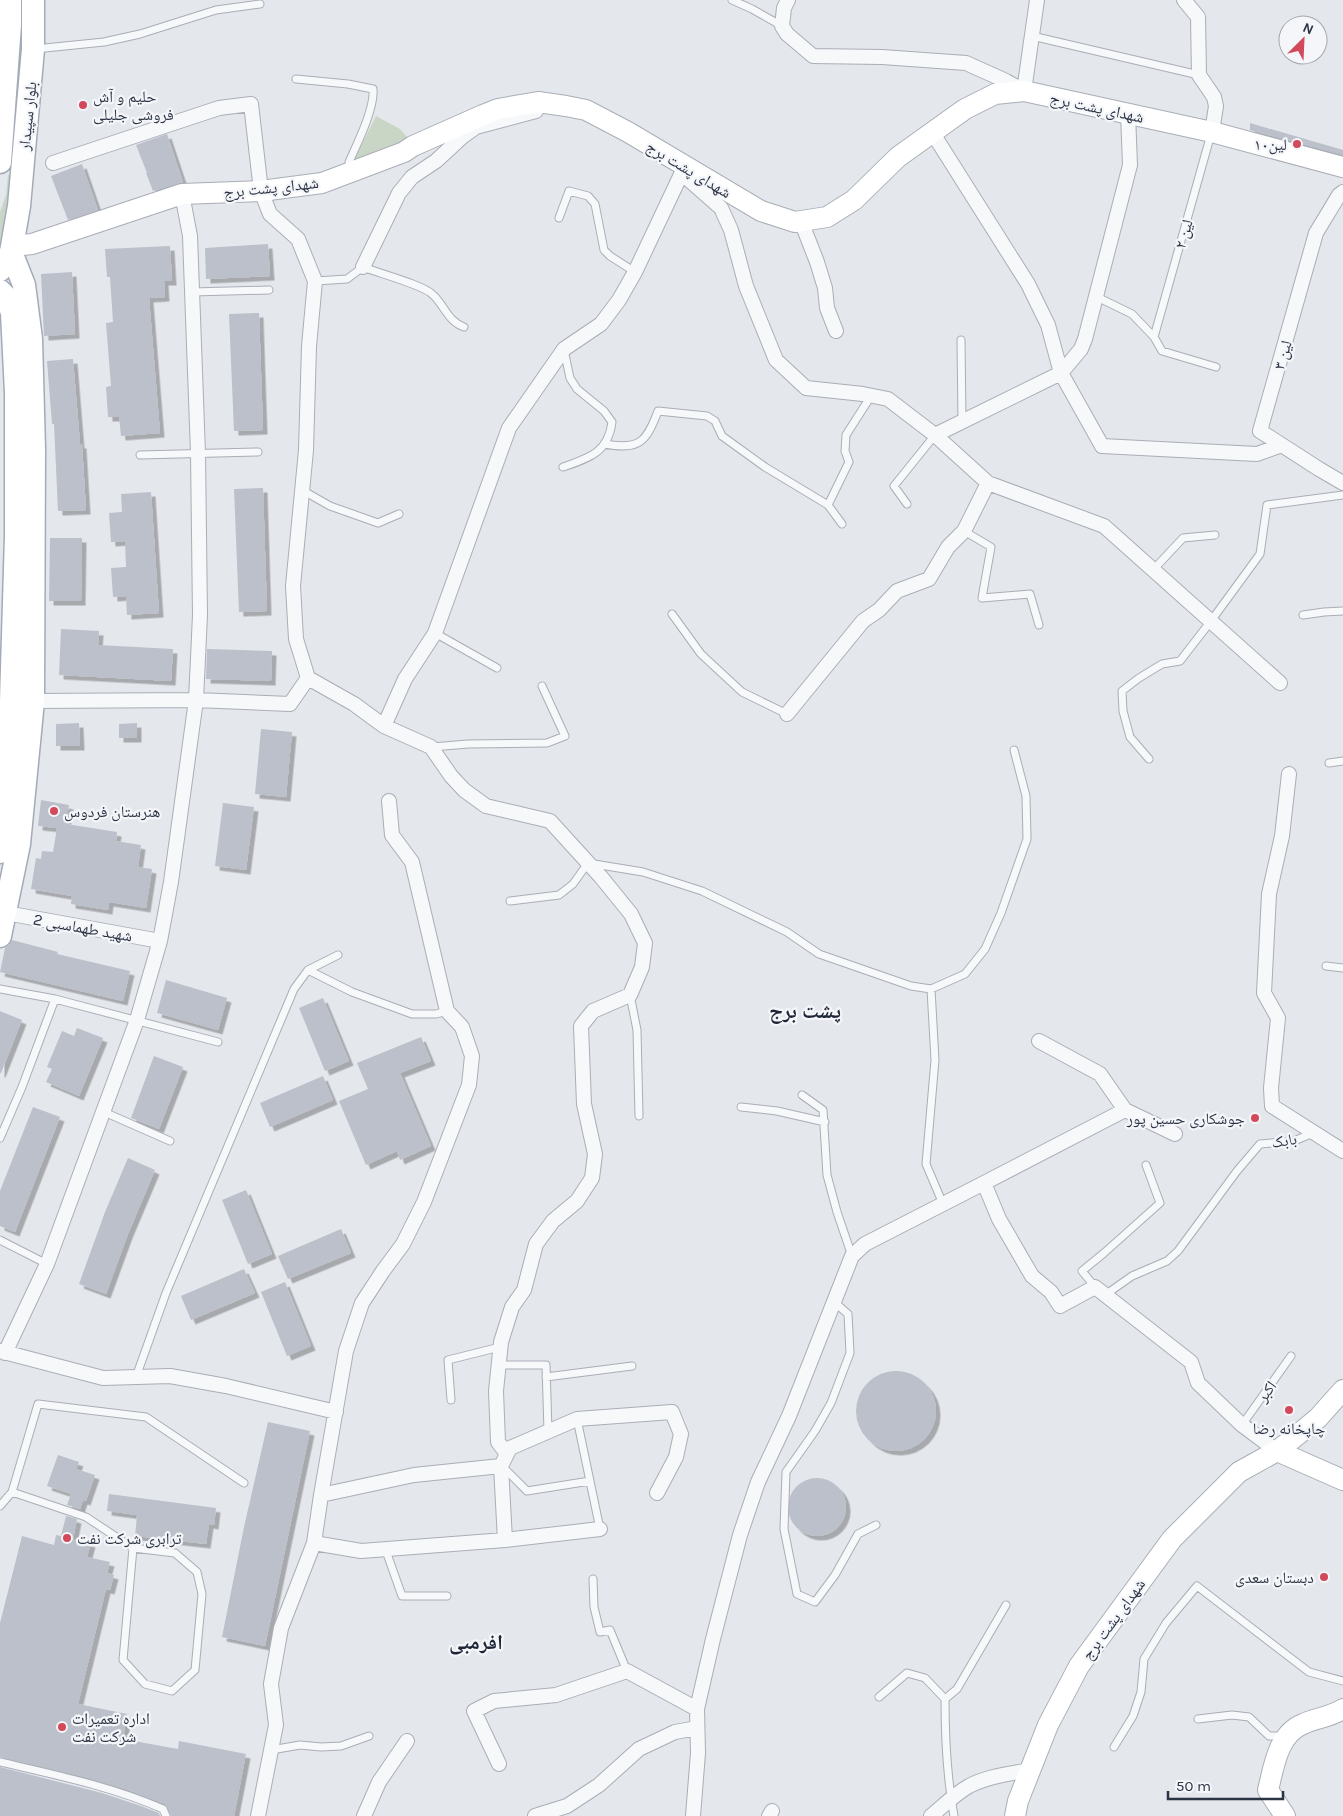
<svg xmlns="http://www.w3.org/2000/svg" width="1343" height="1816" font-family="Karla,'Noto Naskh Arabic',sans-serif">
<defs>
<filter id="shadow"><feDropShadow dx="4.5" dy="4.5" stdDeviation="0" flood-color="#0004"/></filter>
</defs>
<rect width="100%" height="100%" fill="#e4e7ec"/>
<path fill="#c9d6c5" d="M376,116l24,13 7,8 -1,4 -53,21z
M12,174l-12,86v-48l6,-17 2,-20z"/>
<path fill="#bbc0ca" filter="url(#shadow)" d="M1250,123l93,27v5l-93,-25z
M167,134l16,48 -30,9 -7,-18h1l-11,-28z
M82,164l16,46 -30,10 -17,-44z
M268,244l2,32 -64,3 -1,-31z
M170,246l2,35h-8l1,16 -16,1 11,135 -39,3 -2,-19h-11l-2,-30 5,-1 -5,-63 7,-1 -3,-45h-3l-2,-28z
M72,272l3,62 -31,2 -3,-62z
M259,313l4,117 -29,1 -5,-117z
M73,359l7,85h2l4,66 -28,1 -4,-87h-2l-5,-63z
M263,488l4,123 -28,1 -5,-123z
M151,492l8,121 -32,2 -1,-19 -13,1 -2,-29 15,-1 -1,-26 -14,1 -2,-29 13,-1 -1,-18z
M50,538h32l-1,63h-32z
M61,629l38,2 -1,14 75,4 -2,32 -112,-6z
M207,649l65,2 -1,30 -65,-2z
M79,723l1,23h-24v-22z
M137,723v15h-18v-14z
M261,729l31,3 -6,65 -31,-3z
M41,800l28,5 -3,19 51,8 -1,9 25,4 -3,22 14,2 -6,39 -37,-6 -1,8 -37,-6 1,-8 -41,-7 5,-31 5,1 1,-8 11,1 4,-24 -19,-2z
M223,803l31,4 -8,63 -31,-4z
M12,940l46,12 -1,2 73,17 -7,30 -123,-29 5,-24 4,-3z
M166,980l61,18 -9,32 -61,-17z
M323,998l26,63 -24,10 -26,-63z
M0,1011l22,9 -21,53h-1z
M77,1028l26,10 -24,58 -33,-14 6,-13 -5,-2 15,-36 12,5z
M421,1037l10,24 -31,12 31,73 -31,14 -3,-9 -31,14 -27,-64 29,-12 -11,-26z
M154,1056l29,11 -24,62 -28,-11z
M323,1076l10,24 -63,27 -10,-24z
M33,1107l27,10 -45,115 -15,-6v-35z
M128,1158l27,12 -27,64 -22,60 -27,-10 26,-72z
M246,1190l26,64 -24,10 -26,-64z
M341,1229l10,24 -63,26 -10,-23z
M244,1269l11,24 -64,27 -10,-24z
M285,1282l26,64 -24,10 -26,-64z
M856 1411a40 40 0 1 1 80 0a40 40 0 1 1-80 0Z
M268,1422l42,9 -45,215 -43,-9 22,-110z
M58,1455l21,7 -3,7 19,6 -9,26 -3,-1 -3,9 -13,-4 4,-11 -24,-8z
M788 1507a29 29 0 1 1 58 0a29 29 0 1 1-58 0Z
M109,1494l107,14 -2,17 -5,-1 -3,20 -71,-8 2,-21 -30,-4z
M66,1516l11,3 -4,20 18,4 -4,14 23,5 -3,11 7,2 -4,15 -4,-1 -28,115 49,10 -4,25 55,10 1,-8 67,13 -12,62h-63l-6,-12 -40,-15 -41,-12 -84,-20v-134l22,-87 32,9 2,-10 5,1z
M0,1767l102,26 39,13 18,7 1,3h-160z"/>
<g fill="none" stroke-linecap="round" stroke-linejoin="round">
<g stroke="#a9aeb7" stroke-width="9">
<path id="lane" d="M732,0l20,9 30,17
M1032,36l167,39
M35,49l69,-7 36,-8 76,-24 44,-6
M296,79l52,5 25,5c2,19 -16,55 -24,73l6,6
M559,218l10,-27 19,5 7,8 9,46 6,6 25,16
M315,281l32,-2 16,-12c15,6 60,18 69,27 12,10 16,28 32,33
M192,292l77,-2
M1095,296l37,18 22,23 8,14 54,16
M1154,337l57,-203
M961,340l1,82
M604,444c35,6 42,-1 54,-33l49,5 8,5 7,15 43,31 63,38
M140,455l118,-3
M563,467c26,-9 45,-14 49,-45l-8,-11 -27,-22 -7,-11 -6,-28
M302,490l28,16 48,17 21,-9
M907,504l-13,-18 41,-51
M842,524l-14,-19 21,-43 -4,-11 1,-16 25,-39
M964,531l27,16 -9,51 48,-4 9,31
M1153,570l30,-32 32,-3
M672,614l29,40 41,38 45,22
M1303,615l21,-3 19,-1
M435,633l62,35
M432,747l36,-3 79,-1 18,-7 -23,-50
M1149,759l-19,-22 -7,-26 -1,-20 17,-13 23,-14 18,-3 31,-40 49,-67 7,-49 76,-10
M1329,763l14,-2
M510,901l49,-6 14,-11 15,-21 55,9 59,19 85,41 32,22 92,32 20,3 34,-15 20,-25 16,-36 26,-74 -1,-43 -12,-46
M1326,966l17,2
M308,970l44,22 60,22h24l11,-3
M0,989l55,10 163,43
M931,989l4,71 -9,104 17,40
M630,995l7,35 2,86
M802,1095l21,15 4,65 10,37 15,44
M741,1107l36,4 48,11
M104,1112l66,29
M0,1138l22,-51 33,-88
M0,1240l47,24
M1095,1287l-13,-16 22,-18 56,-50 -14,-38
M1105,1295l27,-19 35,-15 11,-10 59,-80 23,-27 34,-3 19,-8
M833,1301l15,13 2,39 -19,50 -16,28 -29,41 -2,57 13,65 18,8 20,-27 23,-41 18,-9
M499,1365h47l2,66
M136,1377l30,-84 128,-304 14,-19 30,-15
M546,1377l86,-11
M451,1400l-3,-40 52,-13
M577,1419l23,110
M1242,1425l49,-69
M502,1466l25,25 63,-10
M12,1492l26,-88 108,13 98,66
M0,1506l12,-14 74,25 47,31 42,5 22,19 5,22 -7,76 -23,21 -27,-7 -22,-24 10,-112
M385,1548l17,48h45
M593,1579l1,28 6,25 10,-2 17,41
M879,1697l28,-24 18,5 20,21c0,39 2,79 9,117
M945,1699l12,-10 49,-84
M1198,1719l34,-4 17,2 20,19h14
M1114,1747l19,-31 8,-24 3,-33 22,-36 31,-37 112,86 34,9
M271,1750l29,-5 21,2 20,-1 28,-10
M0,1762c55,13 111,24 163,47l3,7"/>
</g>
<g stroke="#a9aeb7" stroke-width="16">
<path id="street" d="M788,0l-4,8 -2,18 5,8 26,22 69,1 84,6 40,18 18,10 13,-91
M1184,0l14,17 1,58 15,22 2,9 -4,26
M1128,114l2,51 -45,174 -4,10 -20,24 41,73 155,8 25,-9
M932,132l96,152 20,41 13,48 -126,62 53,48 116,43 176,157
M53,163l166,-55 32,-4 10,87 9,23 28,25 17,42 -6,65 -3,104 -13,136 3,53 12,39 46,26 30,22 47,21 20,29 13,14 22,16 64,15 51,56 30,37 14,29 -3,24 -12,28 -37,16 -12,15 3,78 11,50 -3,24 -15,23 -24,20 -17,23 -12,46 -12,17 -11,35 -5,49 2,51 9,12
M691,170l-3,9 33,29 10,22 15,56 30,74 30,28 57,6 25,5 47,36
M1343,192l-4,3 -23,38 -56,198 59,38 24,14
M801,221l16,41 8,26 2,20 9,23
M363,267l36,-74 13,-16 24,-16 26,-24 14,-10 60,-16
M33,701l163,-1 94,4 18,-26
M787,714l76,-93 16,-11 18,-19 32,-12 19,-32 16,-16 24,-48
M384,726l21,-47 30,-46 74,-205 55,-79 37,-25 18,-24 16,-28 50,-106
M1289,774l-7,62 -13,58 -5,99 14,25 -7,70 1,18 71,45
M6,913l154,28
M1039,1041l61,33 25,36
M984,1183l141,-73 50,24
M0,1351l103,27 67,-2 56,10 110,26
M5,1353l42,-89 90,-244 23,-79 11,-59 25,-182 4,-85 -2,-162 -8,-217 -8,-42
M321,1495l93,-20 87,-9 9,-18 67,-29 95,-7 9,22 -5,23 -19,36
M505,1540l95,-11
M314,1543l47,8 144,-11 -4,-74
M499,1764l-25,-53 20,-10 62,-6 71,-24 70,38
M258,1816l18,-91 -5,-41 10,-56 33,-85 7,-48 25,-144 16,-48 21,-32 20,-27 21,-42 45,-117 3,-29 -10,-29 -15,-16 -35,-149 -20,-27 -3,-34
M364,1816l15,-34 28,-41
M535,1816l32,-10 32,-21 40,-36 36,-17 22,-4
M693,1816l5,-63 -1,-44 16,-70 27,-104 18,-53 31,-66 63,-160 13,-12 119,-61 15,36 33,57 19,16 9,14 35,-19 96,75 7,21 44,42 35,26
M769,1816l3,-5
M931,1816c12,-10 24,-22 38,-30 19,-10 40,-12 61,-16"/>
</g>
<g stroke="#a9aeb7" stroke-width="22">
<path id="secondary" d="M12,246l20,-2 150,-50 79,-3 61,-8 82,-31 9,-6 70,-31 15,-6 40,-7 28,4 20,4 42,22 133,79 34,11 32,-5 27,-17 44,-43 67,-48 30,-15 29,-3 188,41 131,35
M1277,1451l66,29
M1015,1816l3,-15 30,-76 31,-59 93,-127 67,-67 38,-21 13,-10 28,-23 25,-28
M1285,1816l-17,-26c6,-24 10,-56 35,-66 13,-6 27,-7 40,-15"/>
</g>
<g stroke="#a3abb8" stroke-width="25">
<path id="primary" d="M0,162l10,-137v-25
M0,270l11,-18 8,-46 14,-157v-49
M0,291l7,7 5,15 4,80v143l-5,165 -9,139 -2,12
M0,936l19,-92 14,-143 1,-252 -3,-110 -7,-54 -13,-33"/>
</g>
<use href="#lane" stroke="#f7f8fa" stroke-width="7"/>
<use href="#street" stroke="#f7f8fa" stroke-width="14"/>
<use href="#secondary" stroke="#fff" stroke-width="20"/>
<use href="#primary" stroke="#fff" stroke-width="22"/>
</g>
<g fill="#d1495b" stroke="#f4f6f9" stroke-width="2">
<circle cx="83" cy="105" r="5"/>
<circle cx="1297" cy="144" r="5"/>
<circle cx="54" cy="811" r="5"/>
<circle cx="1255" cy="1118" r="5"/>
<circle cx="1289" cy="1410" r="5"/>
<circle cx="67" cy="1538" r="5"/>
<circle cx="1324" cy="1577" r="5"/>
<circle cx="62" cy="1727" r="5"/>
</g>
<g text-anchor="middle" stroke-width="4.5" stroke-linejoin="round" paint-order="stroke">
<g font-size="16" fill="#2b3445" stroke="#f4f6f9" text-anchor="start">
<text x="93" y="102">حلیم و آش<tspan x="93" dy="18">فروشی جلیلی</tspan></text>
<text x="1287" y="150" text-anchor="end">لین۱۰</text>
<text x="64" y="817">هنرستان فردوس</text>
<text x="1245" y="1124" text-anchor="end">جوشکاری حسین پور</text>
<text x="1289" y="1434" text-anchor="middle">چاپخانه رضا</text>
<text x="77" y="1544">ترابری شرکت نفت</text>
<text x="1314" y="1583" text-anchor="end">دبستان سعدی</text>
<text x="72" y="1724">اداره تعمیرات<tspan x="72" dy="18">شرکت نفت</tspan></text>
</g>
<g font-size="16" fill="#2b3445" stroke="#f4f6f9">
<text transform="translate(1097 107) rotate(12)" y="6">شهدای پشت برج</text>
<text transform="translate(27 116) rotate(-84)" y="6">بلوار سپیدار</text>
<text transform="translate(689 169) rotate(31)" y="6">شهدای پشت برج</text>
<text transform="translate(271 187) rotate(-6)" y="6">شهدای پشت برج</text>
<text transform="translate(1183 234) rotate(-74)" y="6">لین ۲</text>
<text transform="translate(1282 355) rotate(-74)" y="6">لین ۳</text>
<text transform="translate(83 927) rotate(10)" y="6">شهید طهماسبی 2</text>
<text transform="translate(1284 1140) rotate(-10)" y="6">بابک</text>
<text transform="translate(1266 1391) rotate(-54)" y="6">اکبر</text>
<text transform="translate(1113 1619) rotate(-54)" y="6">شهدای پشت برج</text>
</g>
<g font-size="21" font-weight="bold" fill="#1d2536" stroke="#f4f6f9">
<text x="805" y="1018">پشت برج</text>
<text x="476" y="1649">افرمبی</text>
</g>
</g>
<g transform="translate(1303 40) rotate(24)"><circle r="24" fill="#f4f6f9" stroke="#a4a8b1"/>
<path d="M0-4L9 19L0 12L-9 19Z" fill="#d1495b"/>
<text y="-8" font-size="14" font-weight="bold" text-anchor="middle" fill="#2b3445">N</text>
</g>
<path d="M1168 1791v8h115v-8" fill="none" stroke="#2b3445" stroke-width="2.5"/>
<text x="1176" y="1791" font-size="15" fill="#2b3445" stroke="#f4f6f9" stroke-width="4" paint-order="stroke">50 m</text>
</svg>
